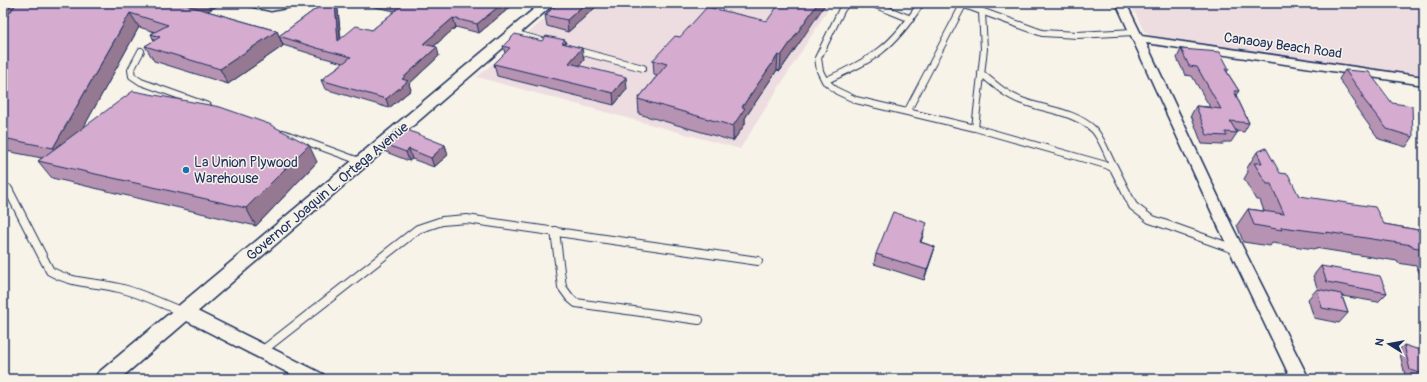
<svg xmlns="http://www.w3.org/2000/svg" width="1427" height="382" font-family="Pangolin,sans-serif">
<rect width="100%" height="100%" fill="#f7f3e8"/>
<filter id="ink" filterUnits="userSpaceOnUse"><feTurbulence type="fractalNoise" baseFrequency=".025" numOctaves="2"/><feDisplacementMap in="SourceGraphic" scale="8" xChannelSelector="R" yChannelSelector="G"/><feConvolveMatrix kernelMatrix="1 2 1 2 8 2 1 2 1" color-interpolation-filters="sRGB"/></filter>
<g filter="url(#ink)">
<path fill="#eddde1" d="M563,3h269l-92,146 -263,-72z
M1130,3h294v74l-271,-40 -9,-6z"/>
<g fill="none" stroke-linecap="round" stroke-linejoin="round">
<g stroke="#1b2f5e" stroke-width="8">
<path id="service-far1" d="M847,3l-5,6 -24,49 2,13 5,10 12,10 19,9 119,28 9,-79 -2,-37
M871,3l40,16
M959,3l83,30 35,2 57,-3
M513,33l29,8
M575,50l68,18
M141,51l-10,19 1,6 9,6 67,24
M981,73c13,11 25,22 41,28 23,9 52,10 71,28 8,7 15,28 21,38
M825,81c49,-23 66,-31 96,-78
M907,112l56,-107
M975,128l138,39
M283,133l79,29"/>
</g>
<g stroke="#1b2f5e" stroke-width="10">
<path id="service" d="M1110,166l3,1
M1113,166l20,40 17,13 87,31
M8,189l42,82c23,13 44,11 69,17 22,5 43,16 64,24
M555,231l7,56 8,11 6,5 123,17
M262,351l156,-122 24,-8 25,-2 291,42"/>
</g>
<g stroke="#1b2f5e" stroke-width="3">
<path id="minor" d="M244,3h19l8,2 9,-2h22l-1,2 -30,6 -26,-6z
M1116,3h10l16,33 282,41v8l-278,-42 86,183 77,153h-18l-73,-153z
M185,305l138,69 3,5h-26l-121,-62 -2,-5 2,-5z"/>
</g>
<g stroke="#1b2f5e" stroke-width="3">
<path id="tertiary" d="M541,3h14l-435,376h-26l4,-6z"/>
</g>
<use href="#service-far1" stroke="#f7f3e8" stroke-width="6"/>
<use href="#service" stroke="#f7f3e8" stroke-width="8"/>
<use href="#minor" fill="#f7f3e8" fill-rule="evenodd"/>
<use href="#tertiary" fill="#f7f3e8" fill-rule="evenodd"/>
</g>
<path fill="#b793b3" stroke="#1b2f5e" d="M3,3l214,3 -10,5 70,20 6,15 -55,38 -74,-23 -9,-15 9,-5 -3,-7 4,-2 -16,-5 -56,101 234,34 -61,64 -204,-48 -14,-17 4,-3 -36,-7 -3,3z
M316,3h20l2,7 3,29 31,-9 23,-19 -41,-8h160v1l-35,29 -23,-6 -23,20 6,9 -30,28 2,6 -22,18 -64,-19 -4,-9 22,-17 -22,-6 -38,-12 -4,-9 38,-28z
M556,3h57l-4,4 -10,-3 -31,28 -21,-6 -2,-11 11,-10z
M656,3h22l-4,4z
M680,37l122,2 -22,32 -3,-1 -32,48v6l-12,17 -94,-27 -1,-15 19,-23 -3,-1 -1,-15z
M565,40l1,4 18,16 -5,6 48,23 -13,16 -117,-29 -3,-12 11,-11 -2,-7z
M1181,49l48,20 -2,3 12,19 -3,4 13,28 -5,9 -8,-1 1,2 -6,9h-7l-2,3 -20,-1 -11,-29 5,-9 14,1 -18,-31 -7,-1 -8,-17z
M1345,70l68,67 -7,10 -27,-8 -24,-33 1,-2 -17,-25z
M382,143l63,2 3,10 -14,12 -22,-8 -3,2 -23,-9z
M1257,152l23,21 19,23 85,28 40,7v50l-8,-15 -18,-3 -1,-2 -82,-13 -1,1 -42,-6 -2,3 -27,-4 -6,-17 11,-16 16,2 -4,-11h-4l-12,-21 4,-7 -1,-4z
M924,233l-3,9 14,5 -11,33 -50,-16 2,-10z
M1321,266l66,27 -9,9 -36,-6 6,17 -9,10 -25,-5 -6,-19 9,-10 1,1 -5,-14z
M1404,345l20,9v25h-7l-12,-4 -6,-25z"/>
<path fill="#957892" stroke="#1b2f5e" d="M3,3h20l-20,27z
M189,3h26l2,3 -24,13 -7,-14z
M335,3l3,7 3,40 -3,-9z
M503,3h11v1l-35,29 -2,-9z
M586,3h13v1l-31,28 -1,-12z
M608,3h5l-4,4z
M674,3h4l-4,4z
M818,3h8l-24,36 -22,32 1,-15z
M130,13l9,14 -75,136 -11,-15z
M453,18l3,9 -30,26 -3,-9z
M277,31l6,15 -55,38 -8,-15z
M437,47l2,9 -30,28 2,6 -22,18 -3,-9 16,-20z
M582,48l2,12 -13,15 -2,-12z
M778,55l-1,15 -32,48v6l-12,17v-15l9,-19z
M626,77l1,12 -13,16 -1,-12z
M309,145l8,17 -61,64 -10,-18z
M445,145l3,10 -14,12 -3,-9z
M3,148l3,3 -3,3z
M409,149l3,10 -3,2 -3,-9z
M935,247l-3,10 -8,23 3,-10z"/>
<path fill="#d5abd0" stroke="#1b2f5e" d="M17,3h172l-3,2 91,26 -57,38 -75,-23 15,-9 -9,-3 17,-9 -38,-12 -77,135 -50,-10v-116z
M316,3h19l3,38 18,-15 16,4 30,-25 -10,-2h111l-26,21 -24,-6 -30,26 14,3 -35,32 6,2 -22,18 -65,-19 30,-23 -34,-9 -38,-12 38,-28z
M559,3h27l-19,17 -22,-5z
M780,3h38l-37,53 -3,-1 -36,52 3,1 -12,18 -95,-27 29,-35 -14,-4 22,-24 5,1 27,-30 60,14z
M515,34l27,7 4,-5 19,4 -3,3 20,5 -13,15 57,14 -13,16 -119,-29 16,-16 -7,-2z
M1181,49l39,3 9,17h-4l14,22h-5l15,32 -19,-2 7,12 -12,-1 2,4 -20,-1 -11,-29 25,3 -24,-42 -8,-1z
M1345,70l24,2 23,31 20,3 1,31 -26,-8 -26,-33h3z
M133,91l87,16 49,17 40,21 -63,63 -208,-47z
M400,127l45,18 -14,13 -22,-9 -3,3 -24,-9z
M1266,148l14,25 8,1 11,22 76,11 9,17 40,7v18l-11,-2 -1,-2 -86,-13 1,1 -46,-6 1,3 -28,-5 -6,-16 36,5 -13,-30h-4l-13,-21h8l-5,-11z
M893,212l34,11 -7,19 15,5 -8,23 -51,-16z
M1321,266l59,10 7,17 -60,-11z
M1317,289l24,5 7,19 -26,-5z
M1404,345l19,6 1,3v20l-14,-4z"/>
</g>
<circle fill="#1f6fb2" stroke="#f7f3e8" stroke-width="1.5" cx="186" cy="170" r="4"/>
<g text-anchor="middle" stroke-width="3" stroke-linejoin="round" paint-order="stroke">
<g font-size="14" fill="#1b2f5e" stroke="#f7f3e8">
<text transform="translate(1283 45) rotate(8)" y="5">Canaoay Beach Road</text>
<text transform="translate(327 191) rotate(-40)" y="5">Governor Joaquin L. Ortega Avenue</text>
</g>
<g font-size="14" fill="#1b2f5e" stroke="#f7f3e8" text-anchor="start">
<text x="194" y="167">La Union Plywood<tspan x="194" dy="16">Warehouse</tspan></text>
</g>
</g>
<rect width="1427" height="382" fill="none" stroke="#f7f3e8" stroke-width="16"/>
<rect x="8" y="8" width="1411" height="366" fill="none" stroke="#1b2f5e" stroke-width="1.5" filter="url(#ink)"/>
<g transform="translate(1389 344) rotate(281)" stroke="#f7f3e8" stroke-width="3" paint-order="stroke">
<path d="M0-3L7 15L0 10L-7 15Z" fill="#1b2f5e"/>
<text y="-6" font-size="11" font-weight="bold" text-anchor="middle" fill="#1b2f5e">N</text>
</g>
</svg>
